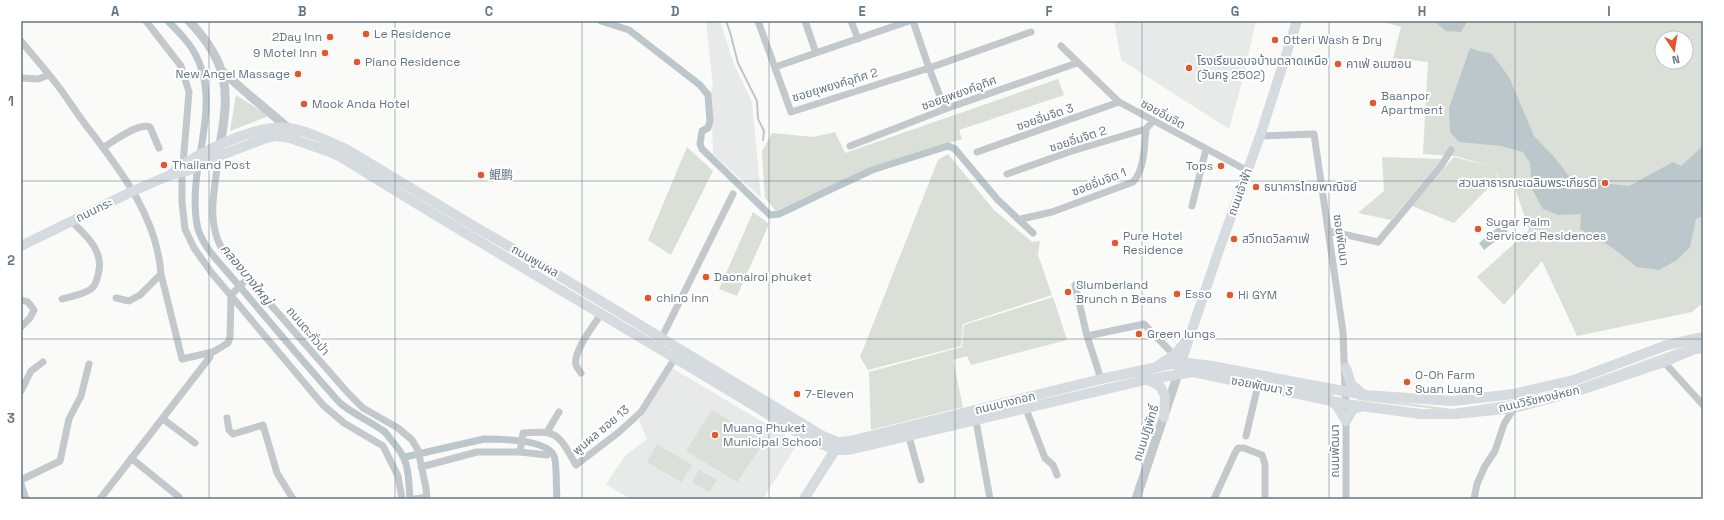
<svg xmlns="http://www.w3.org/2000/svg" width="1724" height="520" font-family="'Space Grotesk','Noto Sans SC','Noto Sans Thai',sans-serif">
<rect width="100%" height="100%" fill="#fafaf8"/>
<path fill="#e8e9e9" d="M706,21h14l14,43 18,38 9,96 -48,-44 -2,-63 2,-4z
M1114,21h142l-12,54 -15,54 -108,-69z
M672,368l126,75 -35,56h-133l-24,-15 19,-28 22,-17 -8,-18z"/>
<path fill="#dadfd7" fill-rule="evenodd" d="M1381,21h322v282l-11,9 -115,24 -35,-75 -38,44 -27,-28 52,-47 -14,-42 -17,-10v-9l-1,10 -43,44 -42,-17 42,-49 35,9 -33,-10 -33,-2 5,-92 -35,-4 8,-31zM1662,38h24v24h-24z
M1058,79l6,16 -105,35 3,9 -91,28 -95,44 -11,-13 -3,-47 10,-18 42,4 21,-5 10,21z
M236,95l33,21 -39,15z
M687,147l26,24 -42,84 -23,-15z
M948,154l46,56 38,32 8,-1 -2,14 14,40 -89,29 -2,22 -93,24 -8,-13 78,-197z
M1382,157l60,2 -51,61 -33,-7 26,-22z
M753,212l16,12 -32,72 -18,-7z
M1053,297l14,43 -96,25 -4,-9 -14,4 10,47 -92,23 -2,-58 93,-25 2,-22z
M1703,342v3l-125,43 -66,15 -59,8 -96,-11 2,-3 94,12 59,-9 65,-15 116,-42z
M1199,367l133,25 2,3 -3,1 -132,-25z
M712,410l53,31 -28,41 -51,-31z
M657,444l35,21 -11,17 -34,-20z
M699,470l18,10 -8,12 -17,-10z"/>
<path fill="#bbc7cb" d="M1434,21h33v1l-6,10 -15,-1z
M1470,48l9,3 12,2 18,24 25,59 21,22 17,22 57,6 44,-24 8,4 22,-20v70l-7,3 -6,28 -13,13 -18,10 -22,-3 -27,-21 -30,-17 1,-15 -23,1 -15,-6 -11,-20 -2,-26 -7,-11 -22,-6 -42,-4 -9,-10 -1,-24z
M1502,224l6,7 -24,19 -5,-7z"/>
<g fill="none" stroke-linecap="round" stroke-linejoin="round">
<path stroke="#bbc7cb" stroke-width="2" d="M726,21l4,11 8,31 19,38 1,18 6,12 -1,9"/>
<path stroke="#bbc7cb" stroke-width="7" d="M168,21c7,7 14,14 20,22 28,36 17,83 10,123 -3,21 -5,43 0,63 6,20 25,37 37,52 35,41 69,82 105,122 13,11 28,17 42,27 4,2 7,7 10,11 18,20 16,32 18,58
M601,21l28,9 71,55 8,10 2,26 -2,7 -6,3 -2,13 2,5 68,66 9,-1 46,-22 47,-22 76,-24 7,3 42,50 36,34
M405,457l79,-18c15,0 63,0 70,17 3,6 2,34 3,43"/>
<path stroke="#c3c8cc" stroke-width="7" d="M146,21l35,45 8,26 -6,72
M758,21l33,91 138,-44 102,-36
M805,21l11,32
M851,21l7,18
M913,21l16,47 16,41
M21,41c12,15 25,29 37,45 10,13 19,28 30,42 33,43 69,89 73,146l-21,21 -11,6 -13,-3
M1061,46l58,56 129,69
M775,67l134,-46
M21,78l17,1 11,-4
M1260,136l54,-2 29,198 3,83v84
M850,146l95,-37 132,-46
M104,147c10,-6 35,-25 46,-20l9,21
M977,152l142,-50
M219,153c-3,32 -14,66 3,96l126,144 15,15 35,20 14,12 6,10 8,38 1,11
M182,172v30l3,27 9,19 17,24 112,133 21,18 39,23 15,30 4,23
M1007,174l65,-23 74,-22 7,-8
M1192,206l14,-57
M1021,219l31,-7 81,-30c12,-13 11,-36 13,-53
M1329,231l49,11 63,-76 10,-16
M161,274l21,85 31,-7 15,-9 2,-6 1,-42 17,-17
M1075,285l12,51 14,43
M62,299c9,-3 21,-4 29,-10 4,-3 6,-9 7,-14 7,-23 -11,-39 -27,-54
M21,300l7,2 6,8 -4,8 -9,9
M1087,336l57,-12 30,31
M660,341l73,-147
M1664,362l39,43
M581,373c-2,-3 -4,-5 -5,-8 -3,-14 18,-40 25,-51
M21,391l10,-20 12,-9
M1026,409l19,49 8,7 4,10
M227,418l2,12 4,4 30,-9 14,48 16,26
M163,419l32,24
M976,421l14,78
M547,432l12,-20
M1246,436l12,-51
M909,437l12,43
M520,452l3,-19c8,0 18,-2 25,0 14,2 21,21 28,32l43,-33 22,-20 34,-54
M131,458l48,39 -1,2
M421,467l56,-15h43l27,3
M21,480l39,-19 9,-42 12,-23 8,-32
M21,484l5,15
M100,499l110,-142
M415,499l12,-2
M1214,499l21,-46 3,-5h6l18,7 3,9v35
M1474,499l3,-15 8,-18 10,-15 9,-27 10,-16"/>
<path stroke="#c3c8cc" stroke-width="9" d="M189,21c40,42 41,69 31,124
M222,71l27,24 38,32
M1136,499l42,-125"/>
<path stroke="#d6dbdf" stroke-width="10" d="M171,174c23,-20 87,-51 117,-46 21,3 42,14 60,22l124,75 71,41 278,169 17,7 12,-1 251,-62 80,-17 31,4 152,29 89,6 60,-7 61,-14 93,-35 36,-8
M21,246l112,-55 35,-15 19,-5 32,-15 47,-18 10,-2 14,2 37,13 14,6c153,96 311,185 464,280l30,13h14l296,-70 48,-8 153,32 75,10h35l58,-6 67,-18 83,-28 31,-13 8,-1
M1159,365l15,-10 13,-15
M1179,368l40,-118 41,-114 37,-115
M1346,368l5,16 13,11
M1148,380l12,6 5,10 -1,21
M1330,400l7,6 9,15 7,-12 10,-3
M804,499l31,-49 2,-6"/>
</g>
<path fill="none" stroke="#657683" stroke-width="1" stroke-opacity="0.55" d="M209,21v478M395,21v478M582,21v478M769,21v478M955,21v478M1142,21v478M1329,21v478M1515,21v478M21,181h1682M21,339h1682"/>
<g fill="#e4572e" stroke="#fff" stroke-width="1.5">
<circle cx="366" cy="34" r="4"/>
<circle cx="330" cy="37" r="4"/>
<circle cx="1275" cy="40" r="4"/>
<circle cx="325" cy="53" r="4"/>
<circle cx="357" cy="62" r="4"/>
<circle cx="1338" cy="64" r="4"/>
<circle cx="1189" cy="68" r="4"/>
<circle cx="298" cy="74" r="4"/>
<circle cx="1373" cy="103" r="4"/>
<circle cx="304" cy="104" r="4"/>
<circle cx="164" cy="165" r="4"/>
<circle cx="1221" cy="166" r="4"/>
<circle cx="481" cy="175" r="4"/>
<circle cx="1605" cy="183" r="4"/>
<circle cx="1256" cy="187" r="4"/>
<circle cx="1478" cy="229" r="4"/>
<circle cx="1234" cy="239" r="4"/>
<circle cx="1115" cy="243" r="4"/>
<circle cx="706" cy="277" r="4"/>
<circle cx="1068" cy="292" r="4"/>
<circle cx="1177" cy="294" r="4"/>
<circle cx="1230" cy="295" r="4"/>
<circle cx="648" cy="298" r="4"/>
<circle cx="1139" cy="334" r="4"/>
<circle cx="1407" cy="382" r="4"/>
<circle cx="797" cy="394" r="4"/>
<circle cx="715" cy="435" r="4"/>
</g>
<g text-anchor="middle" stroke-width="4" stroke-linejoin="round" paint-order="stroke">
<g font-size="12" fill="#657683" stroke="#fff" text-anchor="start">
<text x="374" y="38">Le Residence</text>
<text x="322" y="41" text-anchor="end">2Day Inn</text>
<text x="1283" y="44">Otteri Wash &amp; Dry</text>
<text x="317" y="57" text-anchor="end">9 Motel Inn</text>
<text x="1197" y="65">โรงเรียนอบจบ้านตลาดเหนือ<tspan x="1197" dy="14">(วันครู 2502)</tspan></text>
<text x="365" y="66">Piano Residence</text>
<text x="1346" y="68">คาเฟ่ อเมซอน</text>
<text x="290" y="78" text-anchor="end">New Angel Massage</text>
<text x="1381" y="100">Baanpor<tspan x="1381" dy="14">Apartment</tspan></text>
<text x="312" y="108">Mook Anda Hotel</text>
<text x="172" y="169">Thailand Post</text>
<text x="1213" y="170" text-anchor="end">Tops</text>
<text x="489" y="179">鲲鹏</text>
<text x="1597" y="187" text-anchor="end">สวนสาธารณะเฉลิมพระเกียรติ</text>
<text x="1264" y="191">ธนาคารไทยพาณิชย์</text>
<text x="1486" y="226">Sugar Palm<tspan x="1486" dy="14">Serviced Residences</tspan></text>
<text x="1123" y="240">Pure Hotel<tspan x="1123" dy="14">Residence</tspan></text>
<text x="1242" y="243">สวีทเดวิลคาเฟ่</text>
<text x="714" y="281">Daonairoi phuket</text>
<text x="1076" y="289">Slumberland<tspan x="1076" dy="14">Brunch n Beans</tspan></text>
<text x="1185" y="298">Esso</text>
<text x="1238" y="299">Hi GYM</text>
<text x="656" y="302">chino inn</text>
<text x="1147" y="338">Green lungs</text>
<text x="1415" y="379">O-Oh Farm<tspan x="1415" dy="14">Suan Luang</tspan></text>
<text x="805" y="398">7-Eleven</text>
<text x="723" y="432">Muang Phuket<tspan x="723" dy="14">Municipal School</tspan></text>
</g>
<g font-size="12" fill="#657683" stroke="#fff">
<text transform="translate(835 85) rotate(-17)" y="4">ซอยยุพยงค์อุทิศ 2</text>
<text transform="translate(959 93) rotate(-20)" y="4">ซอยยุพยงค์อุทิศ</text>
<text transform="translate(1163 114) rotate(29)" y="4">ซอยอิ่มจิต</text>
<text transform="translate(1045 117) rotate(-19)" y="4">ซอยอิ่มจิต 3</text>
<text transform="translate(1078 139) rotate(-18)" y="4">ซอยอิ่มจิต 2</text>
<text transform="translate(1099 182) rotate(-21)" y="4">ซอยอิ่มจิต 1</text>
<text transform="translate(1240 192) rotate(-70)" y="4">ถนนเจ้าฟ้า</text>
<text transform="translate(94 210) rotate(-26)" y="4">ถนนกระ</text>
<text transform="translate(1341 240) rotate(82)" y="4">ซอยพัฒนา</text>
<text transform="translate(535 261) rotate(30)" y="4">ถนนพูนผล</text>
<text transform="translate(308 331) rotate(50)" y="4">ถนนตะกั่วป่า</text>
<text transform="translate(1262 386) rotate(11)" y="4">ซอยพัฒนา 3</text>
<text transform="translate(1539 399) rotate(-13)" y="4">ถนนวิรัชหงษ์หยก</text>
<text transform="translate(1005 403) rotate(-14)" y="4">ถนนบางกอก</text>
<text transform="translate(601 430) rotate(-40)" y="4">พูนผล ซอย 13</text>
<text transform="translate(1146 433) rotate(-72)" y="4">ถนนปฏิพัทธิ์</text>
<text transform="translate(1335 451) rotate(-90)" y="4">ถนนพัฒนา</text>
</g>
<g font-size="13" font-style="italic" fill="#60757c" stroke="#fff">
<text transform="translate(247 274) rotate(51)" y="5">คลองบางใหญ่</text>
</g>
</g>
<rect width="1724" height="520" fill="none" stroke="#ffffff" stroke-width="44"/>
<g transform="translate(1674 50) rotate(168)"><circle r="19" fill="#ffffff" stroke="#c1c8cd"/>
<path d="M0-3L7 15L0 10L-7 15Z" fill="#e4572e"/>
<text y="-6" font-size="11" font-weight="bold" text-anchor="middle" fill="#657683">N</text>
</g>
<rect x="22" y="22" width="1680" height="476" fill="none" stroke="#657683" stroke-width="1.5"/>
<g font-size="13" text-anchor="middle" font-weight="bold" fill="#657683">
<text x="115" y="16">A</text>
<text x="302" y="16">B</text>
<text x="489" y="16">C</text>
<text x="675" y="16">D</text>
<text x="862" y="16">E</text>
<text x="1049" y="16">F</text>
<text x="1235" y="16">G</text>
<text x="1422" y="16">H</text>
<text x="1609" y="16">I</text>
<text x="11" y="106">1</text>
<text x="11" y="265">2</text>
<text x="11" y="423">3</text>
</g>
</svg>
